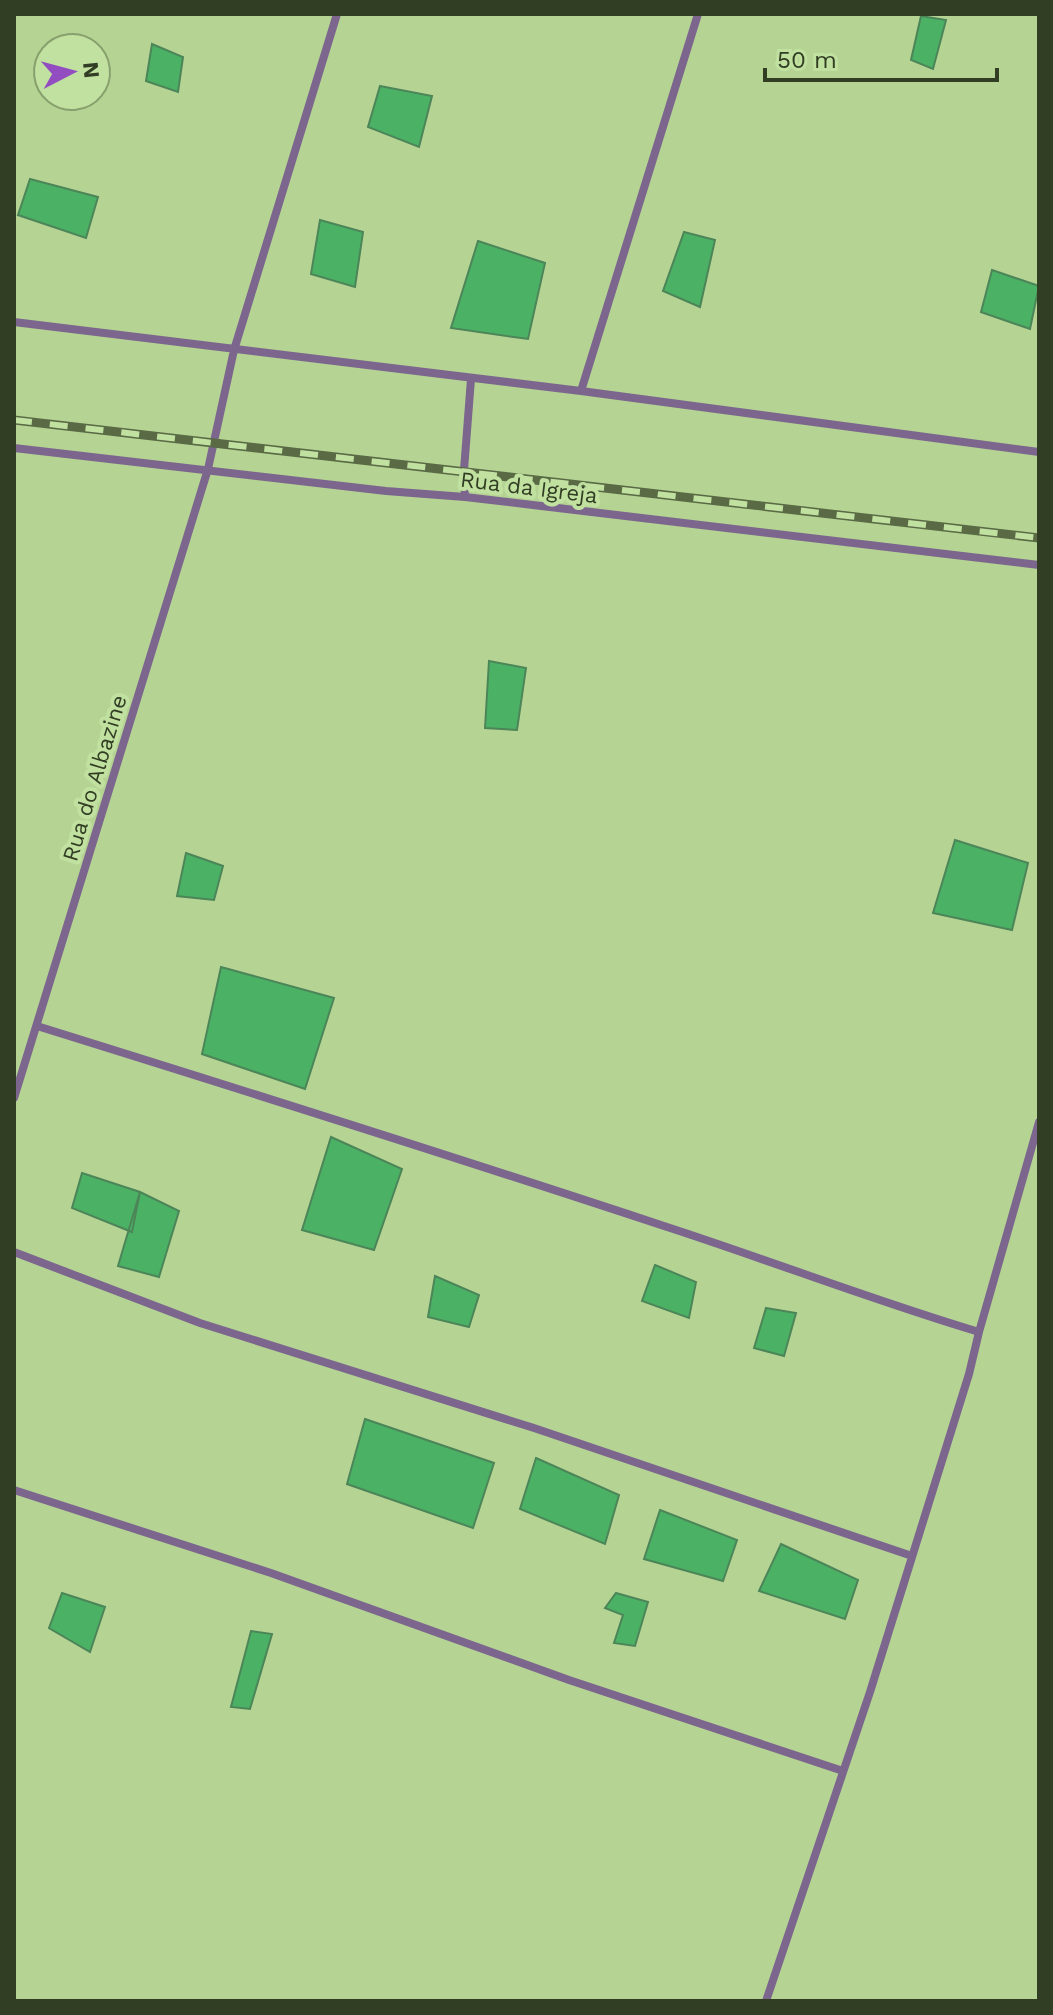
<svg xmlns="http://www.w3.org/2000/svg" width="1053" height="2015" font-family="'Work Sans',sans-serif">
<rect width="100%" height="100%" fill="#b5d494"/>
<path fill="#4bb265" stroke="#4c8558" stroke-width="2" d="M921,16l25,4 -13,49 -22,-9z
M152,44l31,13 -5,35 -32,-11z
M380,86l52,10 -13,51 -51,-20z
M30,179l68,18 -12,41 -68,-23z
M320,220l43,12 -8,55 -44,-13z
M684,232l31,8 -15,67 -37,-16z
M478,241l67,22 -17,76 -77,-11z
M992,270l47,16 -9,43 -49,-17z
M489,661l37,7 -9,62 -32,-2z
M955,840l73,23 -16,67 -79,-17z
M186,853l37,13 -9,34 -37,-4z
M221,967l113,31 -29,91 -103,-35z
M331,1137l71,32 -28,81 -72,-20z
M82,1173l58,19 -8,40 -60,-24z
M140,1192l39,19 -20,66 -41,-11z
M655,1265l41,17 -7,36 -47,-17z
M435,1276l44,19 -10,32 -41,-10z
M766,1308l30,5 -12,43 -30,-8z
M365,1419l129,44 -21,65 -126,-44z
M536,1458l83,37 -14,49 -85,-35z
M660,1510l77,30 -14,41 -79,-22z
M781,1544l77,36 -13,39 -86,-28z
M62,1593l43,14 -15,45 -41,-24z
M616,1593l32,9 -13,44 -21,-3 9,-28 -18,-7z
M251,1631l21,3 -22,75 -19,-2z"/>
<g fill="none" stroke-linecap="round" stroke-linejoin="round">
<path stroke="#7c668e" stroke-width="8" d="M14,322l567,69 458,61
M581,391l117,-377
M14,448l372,43 79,6 574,68
M465,497l-1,-27 7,-91
M37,1026c209,65 418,131 627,200 105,34 208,74 315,106
M14,1098l194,-629 26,-119 103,-336
M14,1252l186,71 334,105 378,128
M14,1490l257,83 298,107 274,91
M766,2001l104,-309 99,-318 10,-42 60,-210"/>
<g stroke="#596a45" stroke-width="9">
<path id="rail" d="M14,420l1025,118"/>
</g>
<use href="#rail" stroke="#c1e1a0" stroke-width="6" stroke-dasharray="18" stroke-linecap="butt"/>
</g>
<g text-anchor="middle" stroke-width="8" stroke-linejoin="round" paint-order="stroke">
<g font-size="22" fill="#323e24" stroke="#c1e1a0">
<text transform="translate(529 487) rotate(7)" y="8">Rua da Igreja</text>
<text transform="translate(94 778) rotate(-73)" y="8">Rua do Albazine</text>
</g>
</g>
<rect width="1053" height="2015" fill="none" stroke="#323e24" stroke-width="32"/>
<g transform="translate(72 72) rotate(84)"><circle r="38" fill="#c1e1a0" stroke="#88a06e" stroke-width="2"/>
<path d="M0-6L14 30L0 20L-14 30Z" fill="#924dc1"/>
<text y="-12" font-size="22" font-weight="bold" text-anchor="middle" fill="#323e24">N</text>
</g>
<path d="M765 68v12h232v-12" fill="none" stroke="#323e24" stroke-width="4"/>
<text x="777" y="68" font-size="24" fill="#323e24" stroke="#c1e1a0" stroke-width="6" paint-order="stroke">50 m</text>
</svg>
